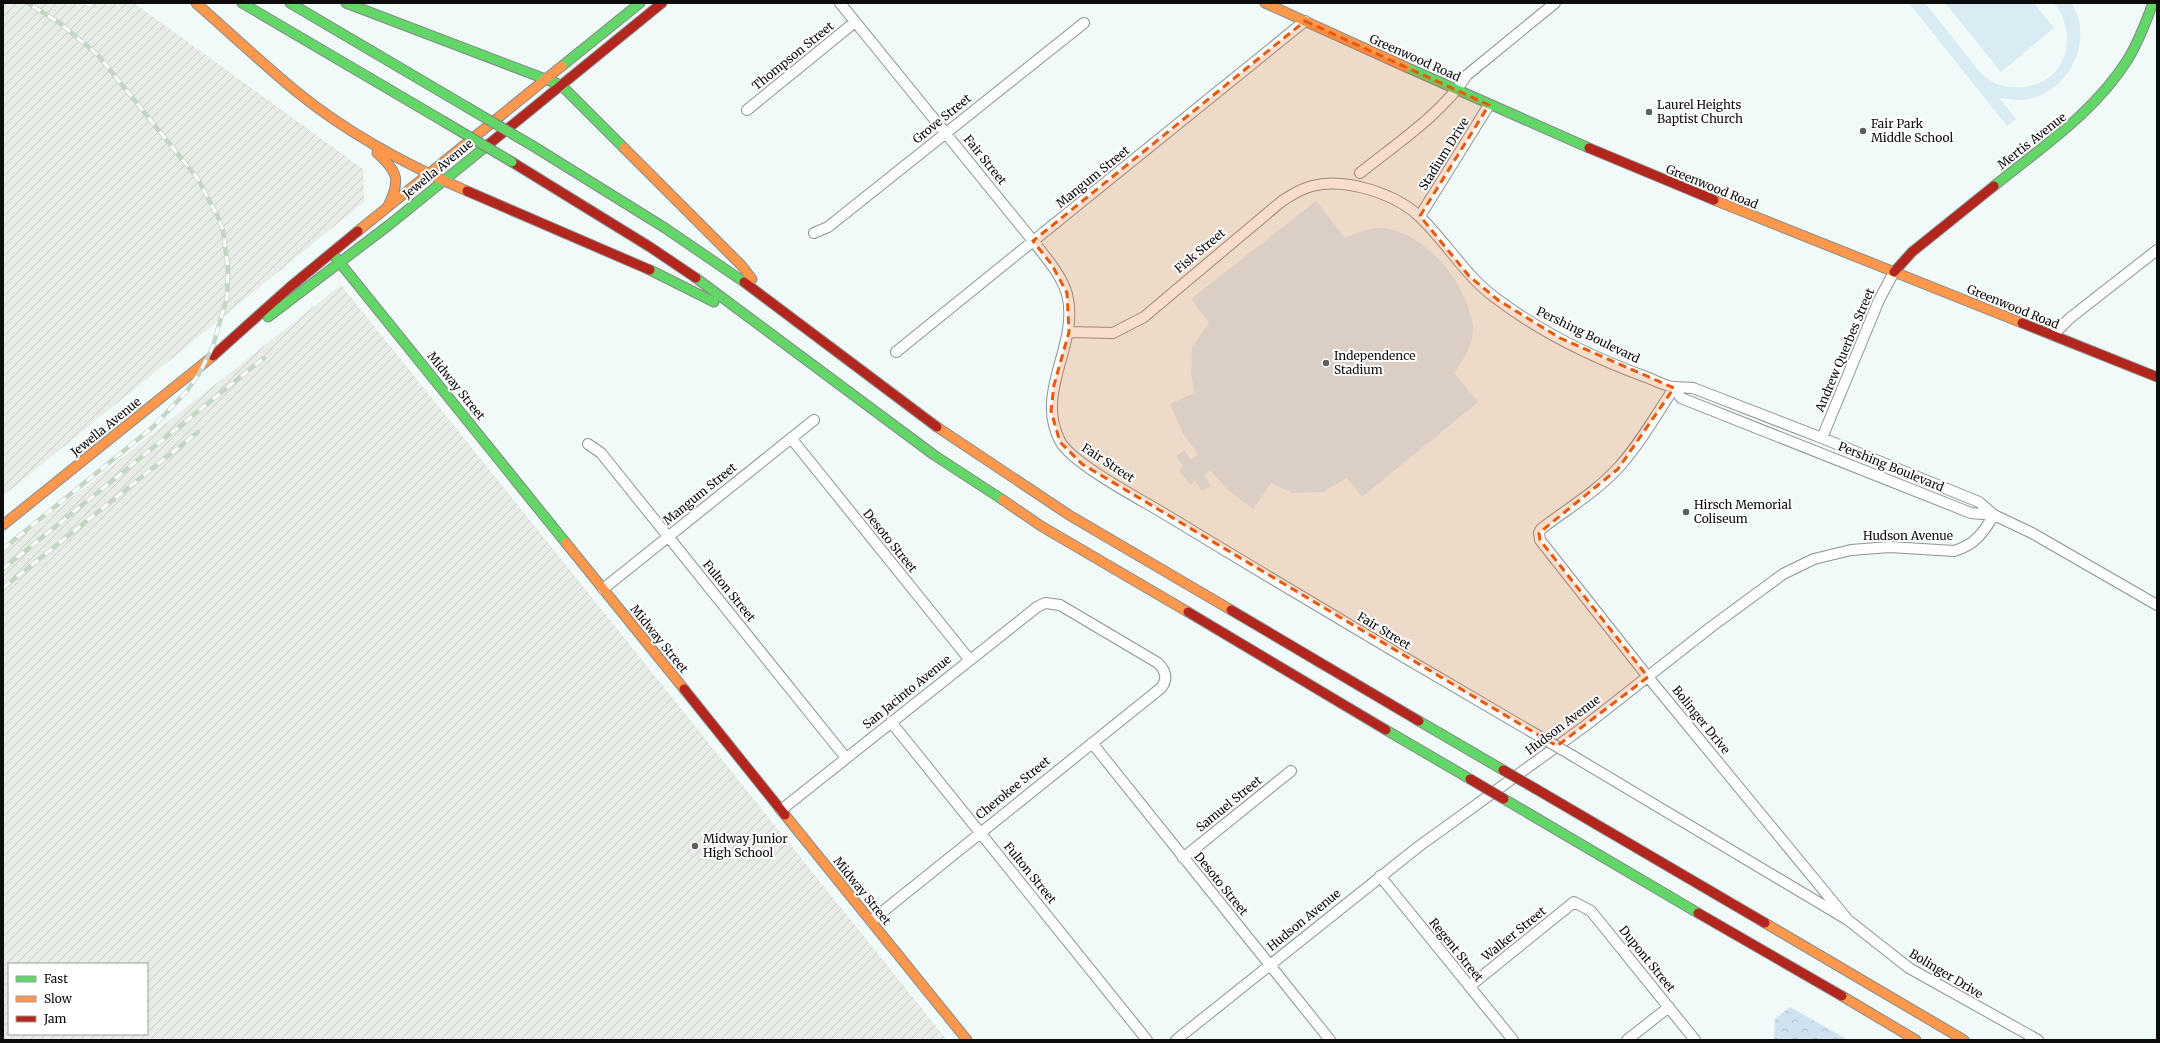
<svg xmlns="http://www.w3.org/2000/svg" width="2160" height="1043" font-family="Merriweather,serif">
<defs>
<pattern id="industrial-furrows" width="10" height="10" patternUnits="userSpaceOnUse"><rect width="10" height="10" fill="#e8ece7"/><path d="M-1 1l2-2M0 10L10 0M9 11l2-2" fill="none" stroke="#c6c9c5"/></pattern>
<pattern id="park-crowns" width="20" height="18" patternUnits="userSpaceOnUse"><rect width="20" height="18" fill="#d0e2f0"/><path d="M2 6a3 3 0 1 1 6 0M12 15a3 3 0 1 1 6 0" fill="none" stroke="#b1c1cd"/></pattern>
</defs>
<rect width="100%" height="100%" fill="#f0faf8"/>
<path fill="url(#industrial-furrows)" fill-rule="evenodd" d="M3,3h79l8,4 4,-4h40l229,166 1,33 -361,294z
M341,285l606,755h-944v-488zM9,964h138v70h-138z"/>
<path fill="url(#park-crowns)" d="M1790,1007l58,33h-74l1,-21z"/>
<path fill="#d9ecf4" d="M1909,3h16c14,17 28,35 42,53 7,8 13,19 23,24 9,7 21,8 32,7 44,-3 58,-51 32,-84l18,1c2,5 6,11 7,17 8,36 -19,75 -56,79 -7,1 -16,-2 -24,-2l17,21 -9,7z
M1945,3h89l20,25 -53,44z
M1316,201l29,37c12,-5 24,-11 38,-10 40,5 78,48 87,86 1,5 4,10 3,15 -1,18 -9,30 -19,44l24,29 -116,95 -15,-19 -24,14 -31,1 -21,-10 -18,26 -25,-19 -18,-20 -6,5 7,11 -9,5 -7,-10 -5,4 -10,-14 3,-4 -7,-10 8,-7 7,10 7,-6 -15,-20 -13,-30 24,-11 -3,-21 1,-25 17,-24 -18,-24z"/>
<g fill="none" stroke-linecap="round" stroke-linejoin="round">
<g stroke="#8f9392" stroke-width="12">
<path id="street" d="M840,3l193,238c12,15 29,35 34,53 13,51 -33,97 -7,147 12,23 84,60 108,75 122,74 245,147 369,219
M747,110l108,-88
M1360,173c36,-29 82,-59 107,-98l88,-72
M1420,216l69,-111
M814,233l14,-6 256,-204
M1069,332l44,1 31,-16 138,-116c9,-6 19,-12 30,-15 33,-9 85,8 109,32 27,26 45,59 76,81 45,34 97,59 149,78 9,3 20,10 29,10 6,1 11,0 18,1l129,50 157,64 15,13 38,18 125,72
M2053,335l17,-17 87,-68
M896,352l409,-331
M1674,388c-18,27 -34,56 -56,80 -22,24 -51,41 -77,61l-2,4 1,7 108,137 200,243
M1674,388l7,10 290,115 23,2
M791,438l178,221
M1822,438l57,-138 15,-28
M588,444l13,9 245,305
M603,589l211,-169
M891,722l256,318
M1092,743l238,297
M1573,756l275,164 61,48 129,72
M781,810l256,-203 8,-4 15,2 98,58c8,8 10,16 3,25l-290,233
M1183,858l108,-87
M1380,876l133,164
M1470,986l104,-84 17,9 104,129
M1176,1040l242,-193 167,-121 126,-99 72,-53 31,-15 37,-9 39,-3 64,4c21,-6 29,-18 40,-36
M1627,1040l42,-33"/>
</g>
<g stroke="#858a89" stroke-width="11">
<path id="fast" d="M242,3l201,118
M290,3l175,103
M346,3l215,82 63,63
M562,66l78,-63
M1406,67l183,81
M533,146l132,82 79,54
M1994,186c48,-39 101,-74 134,-127 11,-18 18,-37 25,-56
M332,253l234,290
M650,270l64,32
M696,278l238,177 69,45
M268,317l121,-92 100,-81
M1419,721l84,49
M1386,730l84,49
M1504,799l194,114"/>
</g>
<g stroke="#858a89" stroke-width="11">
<path id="slow" d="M196,3c33,29 66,60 101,89 49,40 112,74 170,99
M1265,3l141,64
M624,148l118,118 10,13
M377,153c21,19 24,27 11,53
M1714,200l308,123
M358,231l204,-165
M937,427l132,88 162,95
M1003,500l38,26 147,86
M3,525l210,-169
M566,543l118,146
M785,815l182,225
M1765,923l199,117
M1842,996l74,44"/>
</g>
<g stroke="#858a89" stroke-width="11">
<path id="jam" d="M489,144l173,-141
M1589,148l125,52
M512,162l138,85 46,31
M467,191l183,79
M1894,272l18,-20 82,-66
M744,282l193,145
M2022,323l135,54
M213,356l77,-69 68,-56
M1231,610l188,111
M1188,612l198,118
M684,689l101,126
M1536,789l229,134
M1698,913l144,83"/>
</g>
<use href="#street" stroke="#fdfefe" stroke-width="10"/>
<use href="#fast" stroke="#63d668" stroke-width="9"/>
<use href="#slow" stroke="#ff974d" stroke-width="9"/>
<use href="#jam" stroke="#b3261e" stroke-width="9"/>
<g stroke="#c3d6c4" stroke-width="4.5">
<path id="rail" d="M3,549l150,-122 33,-35 13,-18 14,-28 14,-49 1,-28 -5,-39 -5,-13 -20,-38 -100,-124 -37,-31 -33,-21
M3,569l261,-211
M3,588l195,-156"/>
</g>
<use href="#rail" stroke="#fff" stroke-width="3" stroke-dasharray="9" stroke-linecap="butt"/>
<g stroke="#8f9392" stroke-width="12" stroke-linecap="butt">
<path id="street-bridge" d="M1537,735l36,21"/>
</g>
<g stroke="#7c8080" stroke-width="11" stroke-linecap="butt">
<path id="fast-bridge" d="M465,106l68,40
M443,121l69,41"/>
</g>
<g stroke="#7c8080" stroke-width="11" stroke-linecap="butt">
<path id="jam-bridge" d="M1503,770l33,19
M1470,779l34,20"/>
</g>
<use href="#street-bridge" stroke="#fdfefe" stroke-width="10"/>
<use href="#fast-bridge" stroke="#63d668" stroke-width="9"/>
<use href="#jam-bridge" stroke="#b3261e" stroke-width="9"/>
</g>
<path fill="#e8590c" fill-opacity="0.2" stroke="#e8590c" stroke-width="3" stroke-dasharray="8 5" stroke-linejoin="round" d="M1305,21l184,84 -69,111 49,60 29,24 62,38 114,50 -56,81 -79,64 1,7 108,137 -91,69 -475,-282 -22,-22 -9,-31 3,-26 15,-53 -2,-39 -15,-28 -19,-24z"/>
<g fill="#5c5f5f" stroke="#fff" stroke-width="1.5">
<circle cx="1649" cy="112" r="4"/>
<circle cx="1863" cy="131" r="4"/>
<circle cx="1326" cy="363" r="4"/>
<circle cx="1686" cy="512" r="4"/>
<circle cx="695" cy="846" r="4"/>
</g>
<g text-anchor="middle" stroke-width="4" stroke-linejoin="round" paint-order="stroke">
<g font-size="12" fill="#0c0c0c" stroke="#fff">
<text transform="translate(793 56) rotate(-39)" y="4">Thompson Street</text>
<text transform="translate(1415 58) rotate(24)" y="4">Greenwood Road</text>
<text transform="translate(942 119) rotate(-39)" y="4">Grove Street</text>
<text transform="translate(2032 141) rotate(-38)" y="4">Mertis Avenue</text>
<text transform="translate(1444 154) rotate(-58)" y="4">Stadium Drive</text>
<text transform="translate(985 160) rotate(51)" y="4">Fair Street</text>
<text transform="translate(438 169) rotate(-39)" y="4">Jewella Avenue</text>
<text transform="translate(1093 177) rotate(-39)" y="4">Mangum Street</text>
<text transform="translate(1712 187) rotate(22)" y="4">Greenwood Road</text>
<text transform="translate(1200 251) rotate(-40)" y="4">Fisk Street</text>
<text transform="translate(2013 307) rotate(22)" y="4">Greenwood Road</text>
<text transform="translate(1588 335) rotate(26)" y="4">Pershing Boulevard</text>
<text transform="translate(1845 350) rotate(-67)" y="4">Andrew Querbes Street</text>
<text transform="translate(456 386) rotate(51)" y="4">Midway Street</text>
<text transform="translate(106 427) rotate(-39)" y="4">Jewella Avenue</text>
<text transform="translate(1108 463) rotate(33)" y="4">Fair Street</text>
<text transform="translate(1891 467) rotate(22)" y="4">Pershing Boulevard</text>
<text transform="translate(700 494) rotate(-39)" y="4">Mangum Street</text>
<text x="1908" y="540">Hudson Avenue</text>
<text transform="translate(890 541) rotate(51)" y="4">Desoto Street</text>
<text transform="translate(729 591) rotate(51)" y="4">Fulton Street</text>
<text transform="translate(1384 631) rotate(31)" y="4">Fair Street</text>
<text transform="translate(659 639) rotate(51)" y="4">Midway Street</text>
<text transform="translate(907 692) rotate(-39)" y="4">San Jacinto Avenue</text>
<text transform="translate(1701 720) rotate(51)" y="4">Bolinger Drive</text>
<text transform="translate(1563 725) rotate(-37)" y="4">Hudson Avenue</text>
<text transform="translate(1013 788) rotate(-39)" y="4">Cherokee Street</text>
<text transform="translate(1229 804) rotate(-39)" y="4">Samuel Street</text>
<text transform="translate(1030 873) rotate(51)" y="4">Fulton Street</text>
<text transform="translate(1221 884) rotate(51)" y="4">Desoto Street</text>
<text transform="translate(862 891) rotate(51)" y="4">Midway Street</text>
<text transform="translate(1304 920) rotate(-39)" y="4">Hudson Avenue</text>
<text transform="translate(1514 934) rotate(-39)" y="4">Walker Street</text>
<text transform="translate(1456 950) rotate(51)" y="4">Regent Street</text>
<text transform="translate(1647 959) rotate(51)" y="4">Dupont Street</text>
<text transform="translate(1946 974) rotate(31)" y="4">Bolinger Drive</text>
</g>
<g font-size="12" fill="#0c0c0c" stroke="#fff" text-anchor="start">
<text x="1657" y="109">Laurel Heights<tspan x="1657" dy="14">Baptist Church</tspan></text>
<text x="1871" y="128">Fair Park<tspan x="1871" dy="14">Middle School</tspan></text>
<text x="1334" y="360">Independence<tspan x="1334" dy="14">Stadium</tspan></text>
<text x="1694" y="509">Hirsch Memorial<tspan x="1694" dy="14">Coliseum</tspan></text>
<text x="703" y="843">Midway Junior<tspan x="703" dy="14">High School</tspan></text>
</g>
</g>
<rect width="2160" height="1043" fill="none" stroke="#0c0c0c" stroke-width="8"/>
<rect x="8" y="963" width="140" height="72" fill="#ffffff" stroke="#9e9e9e"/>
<rect x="16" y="976" width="20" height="6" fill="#63d668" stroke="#9e9e9e"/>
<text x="44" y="983" font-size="12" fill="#0c0c0c">Fast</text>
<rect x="16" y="996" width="20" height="6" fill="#ff974d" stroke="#9e9e9e"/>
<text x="44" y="1003" font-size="12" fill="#0c0c0c">Slow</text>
<rect x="16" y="1016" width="20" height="6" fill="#b3261e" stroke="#9e9e9e"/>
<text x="44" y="1023" font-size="12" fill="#0c0c0c">Jam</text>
</svg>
